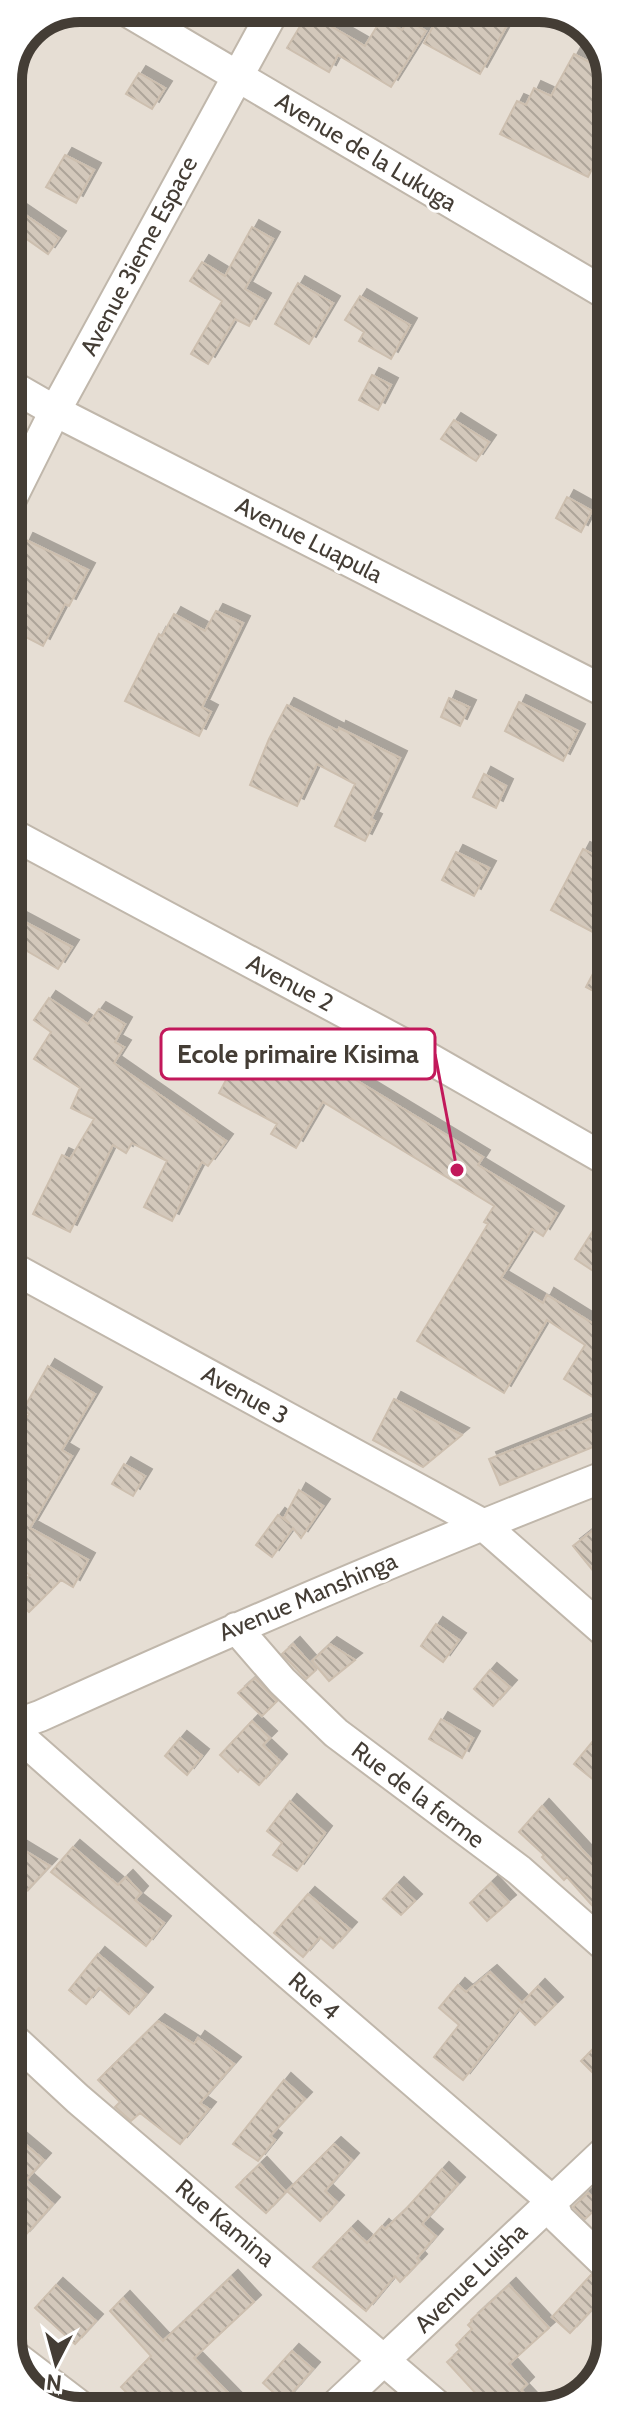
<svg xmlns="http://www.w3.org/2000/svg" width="619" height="2419" font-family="Cabin,sans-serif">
<defs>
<pattern id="building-back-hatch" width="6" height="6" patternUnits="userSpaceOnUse" patternTransform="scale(2)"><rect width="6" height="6" fill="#d3c8bb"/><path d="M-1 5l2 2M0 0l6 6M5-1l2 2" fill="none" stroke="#ada499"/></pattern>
<filter id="shadow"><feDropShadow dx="7" dy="-7" stdDeviation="0" flood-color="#0004"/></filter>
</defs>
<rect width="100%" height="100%" fill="#f2ede5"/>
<path fill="#e6ded4" d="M80,8l468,1 42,20 20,37 1,2274 -17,46 -41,24h-482l-39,-17 -23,-40 -1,-2274 21,-50z"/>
<path fill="url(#building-back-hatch)" stroke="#cdbfaf" stroke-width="2" filter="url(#shadow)" d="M443,8l73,1 -36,65 -56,-31z
M308,13l57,33 17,-28 20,12 6,-10 18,11 -35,56 -53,-32 -9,17 -42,-24z
M574,54l23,12 -3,5 16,8v82l-11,-6 -11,22 -88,-43 17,-33 9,4 8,-17 17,8z
M139,73l26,15 -13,21 -26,-15z
M65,155l29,15 -18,33 -30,-16z
M8,203l51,35 -11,16 -40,-28z
M252,227l21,12 -28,50 19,11 -15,26 -14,-7 -27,45 -17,-10 31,-53 -32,-20 12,-19 23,14z
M298,283l35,20 -24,41 -34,-20z
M360,296l50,29 -19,34 -32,-18 5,-9 -19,-12z
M372,375l19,10 -13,25 -19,-10z
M454,420l35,22 -13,19 -35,-22z
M567,497l25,14 -11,21 -25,-14z
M26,540l62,30 -19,36 -4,-2 -22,42 -35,-18v-50z
M216,611l27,12 -41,84 9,5 -12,24 -74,-35 34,-67 3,2 12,-22 31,17z
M449,698l20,9 -9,19 -19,-9z
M519,702l59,29 -15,30 -58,-30z
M287,705l51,26 1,-3 61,30 -29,61 4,2 -10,20 -30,-15 20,-42 -38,-20 -20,42 -47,-21 19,-46z
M484,774l22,12 -10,22 -23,-11z
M583,849l27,14v123l-5,11 -19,-10 24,-46 -59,-31z
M456,852l33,16 -15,28 -32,-16z
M8,913l64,34 -14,22 -50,-29z
M49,998l39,26 11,-15 26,15 -10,18 9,5 -10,16 112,78 -18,25 -6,-4 -30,59 -28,-14 23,-46 -35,-18 -6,10 -13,-8 -43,87 -37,-18 29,-59 8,4 24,-40 -23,-11 9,-20 -46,-29 17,-27 -17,-12z
M248,1039l60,31 11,-18 24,15 -2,4 142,86 -5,8 79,48 -14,23 -11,-7 -31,49 42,25 4,-8 50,31 13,-20v102l-46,-29 21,-34 -38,-25 -43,73 -87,-52 71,-117 -4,-2 10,-16 -171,-104 -27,46 -25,-14 6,-10 -58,-31z
M610,1204v78l-35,-23z
M48,1366l47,28 -33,56 10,6 -42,72 58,32 -15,27 -12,-7 -32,32 -18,-18 19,-19 -21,-12v-116l20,-33 -6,-4z
M394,1399l68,36 -39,32 -50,-27z
M610,1411v29l-110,45 -11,-26z
M124,1464l21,12 -12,20 -21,-12z
M299,1490l24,16 -22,32 -8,-10 -21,29 -16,-12 22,-30 12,9 -6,-6z
M611,1516v77l-38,-47z
M436,1624l23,16 -16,22 -22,-16z
M293,1644l23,26 -10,9 -24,-25z
M330,1644l25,16 -26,21 -17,-20z
M490,1670l20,17 -17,19 -19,-17z
M255,1678l22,23 -15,15 -24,-23z
M441,1719l32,19 -11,20 -33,-19z
M611,1719v75l-37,-30z
M252,1721l18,17 -7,7 17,16 -21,24 -19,-16 -2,3 -18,-17z
M180,1738l22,18 -15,19 -22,-19z
M290,1801l35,32 -28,38 -24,-16 9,-12 -15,-12z
M542,1806l69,75v20l-13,11 -31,-35 -3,3 -22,-23 2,-2 -25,-23z
M9,1841l41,25 -29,31 -12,-11z
M73,1847l45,38 8,-8 15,16 -6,7 29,23 -18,23 -95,-74z
M491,1883l18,19 -22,19 -17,-18z
M397,1884l18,17 -14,14 -18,-16z
M308,1894l42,35 -17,19 -13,-11 -17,20 -29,-24z
M98,1954l48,40 -17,20 -30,-26 -13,16 -17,-14z
M490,1972l32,31 16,-17 18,18 -21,21 -16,-16 -56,71 -29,-23 25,-32 -20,-17 19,-23 8,7z
M158,2021l36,23 4,-6 36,26 -34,39 9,6 -29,35 -40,-31 -9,8 -16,-14 5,-5 -22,-22z
M598,2044l13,13v34l-30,-30z
M284,2080l21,19 -35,37 5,4 -17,21 -25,-17z
M19,2139l25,21 -18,20 27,24 -30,34 -14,-10v-76z
M334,2144l18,16 -27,31 12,11 -17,19 -33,-30z
M260,2164l26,28 -20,21 -30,-26z
M442,2169l16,15 -36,40 14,12 -19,22 3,3 -20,21 -5,-6 -29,35 -53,-44 38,-39 16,15 15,-17 3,3 21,-20z
M588,2193l12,12 -15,14 -12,-12z
M591,2275l8,7 12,4v3l-41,44 -18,-16z
M231,2277l23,25 -60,56 51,52h-101l-23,-23 30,-31 -41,-45 13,-13 40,43z
M56,2285l40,36 -21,23 -40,-36z
M509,2285l40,43 -40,36 18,20 -6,6 19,20h-49l-44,-48 13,-12 -4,-5 16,-16 -4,-4 4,-4 -1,-1z
M292,2351l21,18 -29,33 -21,-19z"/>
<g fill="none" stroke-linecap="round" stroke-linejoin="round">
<g stroke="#c0b7ab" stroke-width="34">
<path id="street" d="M122,8l488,288
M8,384l47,27 555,283
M8,505l47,-94 220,-403
M8,832l403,216 199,114
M9,1266l473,258 129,113
M236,1628l46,53 54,52 183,137 92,81
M9,1727l274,242 268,231 7,18 53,51
M9,1727l31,-11c188,-85 378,-167 571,-242
M9,2035l69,64 364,311
M9,2352l76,58
M331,2410l280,-264"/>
</g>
<use href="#street" stroke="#fff" stroke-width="30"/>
</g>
<g text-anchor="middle" stroke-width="6" stroke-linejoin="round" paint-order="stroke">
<g font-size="24" fill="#443d35" stroke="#fff">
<text transform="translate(366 152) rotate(31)" y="8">Avenue de la Lukuga</text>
<text transform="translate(139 256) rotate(-62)" y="8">Avenue 3ieme Espace</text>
<text transform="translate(309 540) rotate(27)" y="8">Avenue Luapula</text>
<text transform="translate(290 983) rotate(28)" y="8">Avenue 2</text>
<text transform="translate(245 1395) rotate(29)" y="8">Avenue 3</text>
<text transform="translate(308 1597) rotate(-23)" y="8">Avenue Manshinga</text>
<text transform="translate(418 1795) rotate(37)" y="8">Rue de la ferme</text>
<text transform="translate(314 1996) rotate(41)" y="8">Rue 4</text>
<text transform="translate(225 2223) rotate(40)" y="8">Rue Kamina</text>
<text transform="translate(471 2278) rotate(-44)" y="8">Avenue Luisha</text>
</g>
</g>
<path d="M0 0H619V2419H0ZM80 22H539A58 58 0 0 1 597 80V2339A58 58 0 0 1 539 2397H80A58 58 0 0 1 22 2339V80A58 58 0 0 1 80 22Z" fill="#fff" fill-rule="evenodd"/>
<path fill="none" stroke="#443d35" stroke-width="10" d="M80 22H539A58 58 0 0 1 597 80V2339A58 58 0 0 1 539 2397H80A58 58 0 0 1 22 2339V80A58 58 0 0 1 80 22Z"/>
<path fill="none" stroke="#c2185b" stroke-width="3" d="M457 1170L435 1054"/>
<circle fill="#c2185b" stroke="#fff" stroke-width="3" cx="457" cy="1170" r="8"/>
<rect fill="#fff" stroke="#c2185b" stroke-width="3" x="161" y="1029" width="274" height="50" rx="8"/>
<g font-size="26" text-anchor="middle" font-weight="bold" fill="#443d35">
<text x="298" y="1063">Ecole primaire Kisima</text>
</g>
<g transform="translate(56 2363) rotate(186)" stroke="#ffffff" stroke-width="6" paint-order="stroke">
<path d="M0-6L14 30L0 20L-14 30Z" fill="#443d35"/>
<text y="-12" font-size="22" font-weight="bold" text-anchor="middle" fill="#443d35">N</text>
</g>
</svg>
